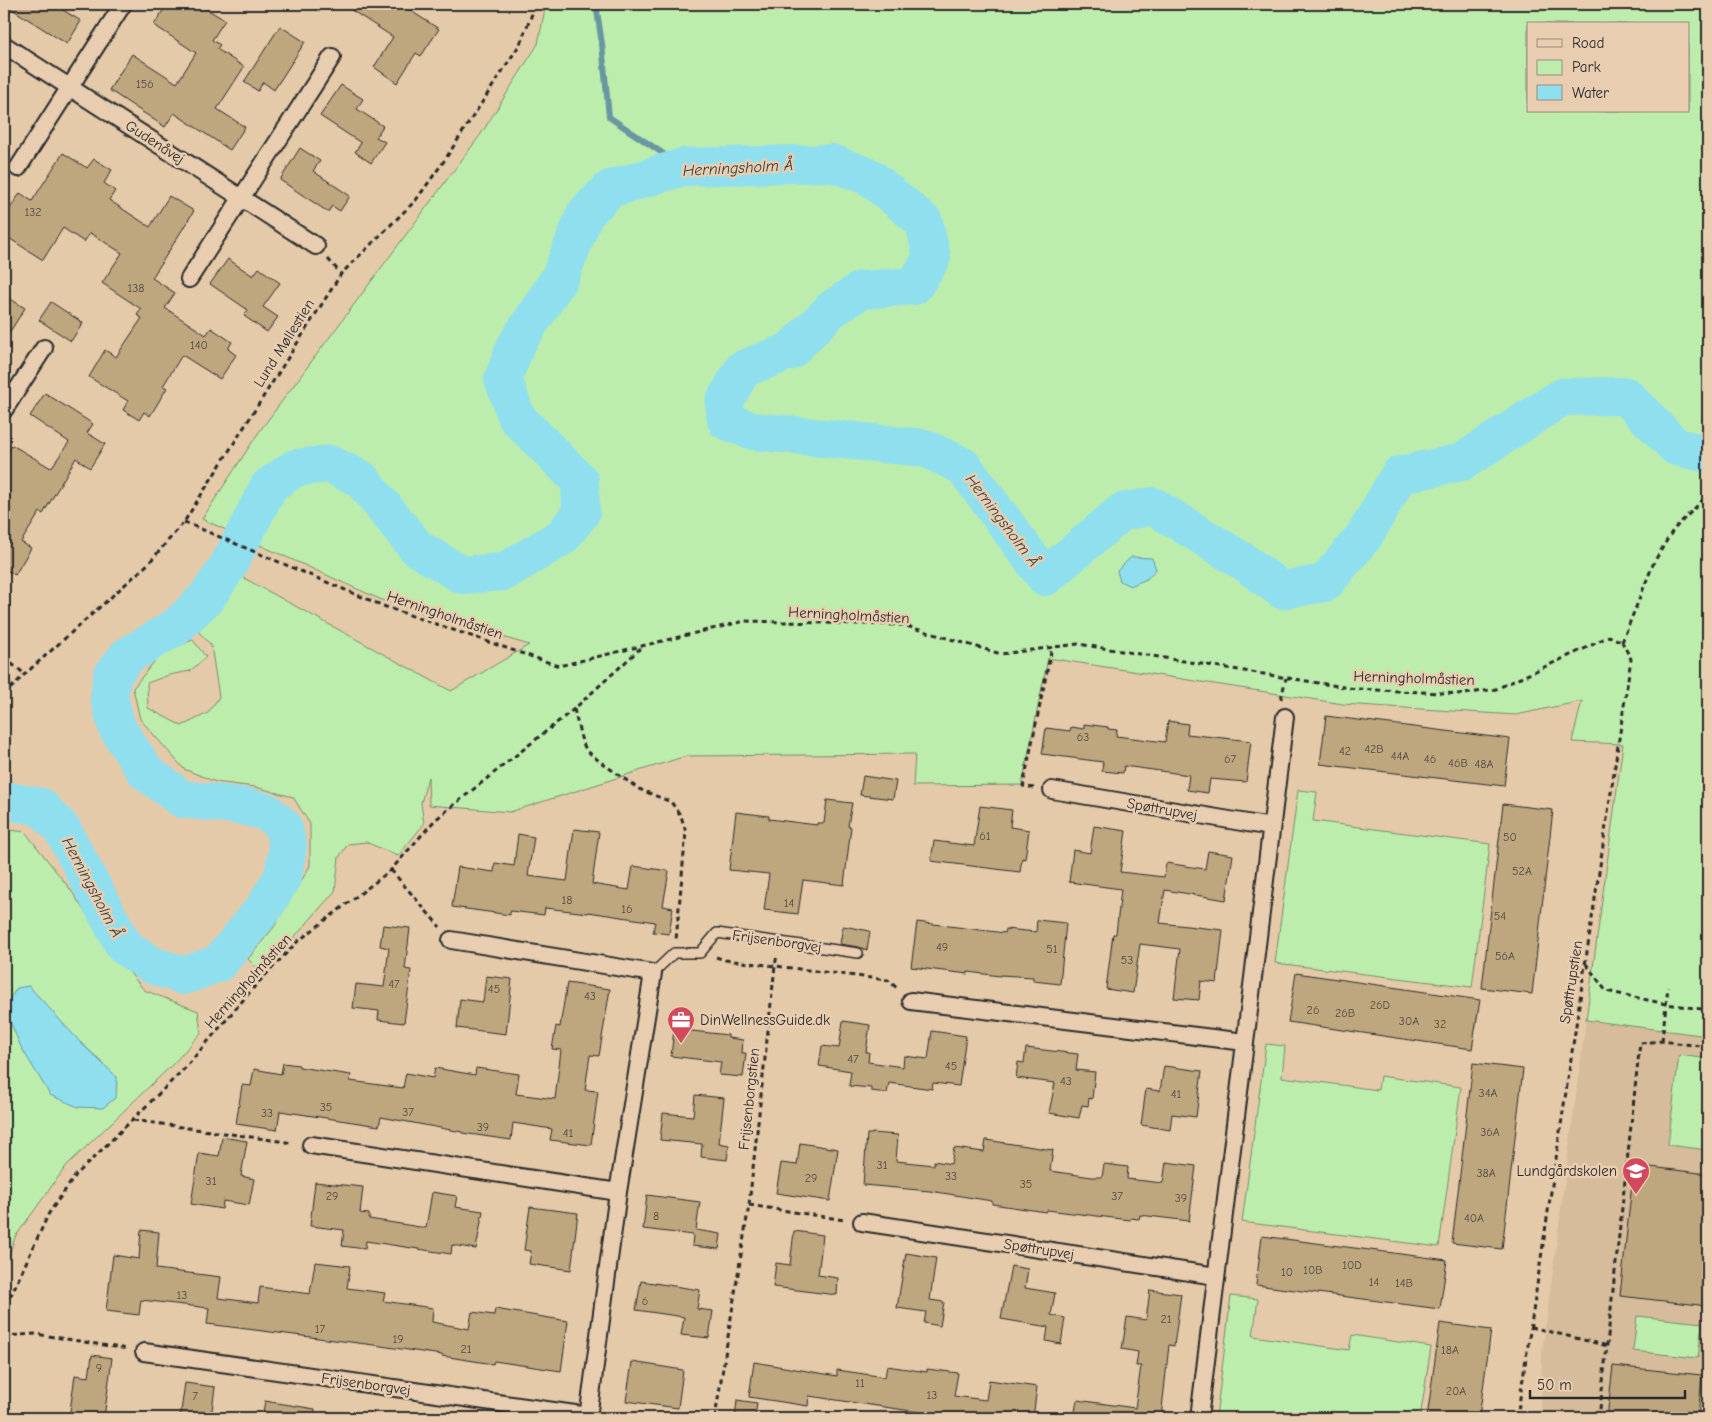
<svg xmlns="http://www.w3.org/2000/svg" width="1712" height="1422" font-family="'Comic Neue',sans-serif">
<rect width="100%" height="100%" fill="#e5caa9"/>
<filter id="ink" filterUnits="userSpaceOnUse"><feTurbulence type="fractalNoise" baseFrequency=".02" numOctaves="2"/><feDisplacementMap in="SourceGraphic" scale="10" xChannelSelector="R" yChannelSelector="G"/><feConvolveMatrix kernelMatrix="1 2 1 2 8 2 1 2 1" color-interpolation-filters="sRGB"/></filter>
<g filter="url(#ink)">
<path fill="#d6bc9a" d="M1586,1020l122,16v382h-167l1,-65z"/>
<path fill="#bdedac" stroke="#748c6c" fill-rule="evenodd" d="M546,4h1162v1032l-122,-16 37,-276 -51,-2 10,-41 -66,14 -173,-11 -295,-46 -26,127 -109,1 2,-32 -229,2 -176,56 -81,-7 -1,-28 -7,26 3,21 -26,32 -32,-14 -18,2 -9,13 -4,34 -35,40 -41,39 -11,-11 26,-32 36,-61v-42l-17,-27 -38,-10 -39,-5 -32,-13 -44,-50 -7,-31 29,-36 31,-12 13,17 -16,14 -21,4 -22,8 1,25 34,18 26,-13 11,-16 -8,-52 -13,-14 44,-54 209,114 78,-46 -145,-44 -182,-82 57,-87 222,-298 57,-90zM1528,24h160v87h-160z
M1298,790l19,2 -4,29 177,23 -18,143 -197,-24z
M4,829l21,3 45,57 36,55 38,46 54,21 3,22 -27,30 -107,102 -52,72 -11,35zM80,1042l23,21 -82,-16z
M1266,1044l19,2 -3,31 96,13 2,-14 81,11 -22,160 -197,-25z
M1679,1055l29,4v91l-40,-5z
M1231,1296l27,3 -5,37 96,14 3,-15 79,12 -11,71h-204z
M1637,1316l65,7 -4,35 -65,-7z"/>
<path fill="#90dfef" stroke="#6897a1" d="M1131,557l21,1 4,11 -9,10 -17,7 -10,-5 -3,-10z
M29,986l51,56 37,35 -1,20 -13,11 -25,-1 -28,-12 -29,-48 -17,-40 13,-19z"/>
<g fill="none" stroke-linecap="round" stroke-linejoin="round">
<path stroke="#6897a1" stroke-width="6" d="M596,4l6,40 7,73 74,50"/>
<path stroke="#90dfef" stroke-width="38" d="M4,800l37,7 21,22 62,117 28,19 32,11 35,-13 45,-55 19,-32 5,-30 -5,-20 -16,-14 -26,-6 -59,-7 -36,-27 -29,-44 -8,-31 3,-21 15,-20 49,-29 30,-29 21,-30 42,-82 26,-18 34,-4 32,15 56,69 45,27 42,-3 58,-35 19,-24 -1,-32 -63,-63 -14,-39 13,-34 44,-68 25,-63 25,-25 73,-22 149,-4 38,14 54,45 8,36 -18,28 -53,4 -29,19 -42,42 -47,18 -19,33 2,19 27,10 171,17 39,18 82,111 77,-65 31,-6 91,56 38,28 43,-7 40,-48 34,-60 63,-13 100,-65 64,-1 50,51 32,7"/>
</g>
<path fill="#bea67e" stroke="#2b2b2b" d="M4,4h49l28,17 -14,23z
M167,4h31l27,16 -13,20 8,5 -3,4 27,18 -27,42 28,18 -15,23 -56,-37 -9,14 -56,-37 23,-36 45,29 19,-30 -42,-28z
M342,4h58l39,25 -18,27 -5,-3 -19,30 -23,-16 19,-30z
M280,26l25,16 -31,48 -11,-8 -5,9 -14,-9z
M341,85l22,14 -6,10 26,17 -7,11 9,5 -14,21 -16,-11 6,-9 -41,-27z
M300,148l20,13 -7,10 37,25 -10,15 -8,-5 -4,6 -48,-32z
M63,153l24,15 7,-9 18,11 -8,13 11,8 -6,9 41,27 19,-31 25,15 -42,67 23,15 -10,15 41,27 5,-7 21,14 -4,7 8,6 -16,24 -38,-24 -19,31 4,2 -17,28 -6,-4 -5,8 -16,-10 5,-9 -39,-24 16,-27 11,7 26,-39 -5,-3 4,-6 -39,-26 20,-30 -32,-20 -6,9 -21,-14 -20,32 -39,-25v-17l16,-25 12,8z
M228,259l25,17 6,-8 21,15 -17,24 15,10 -11,15 -23,-16 4,-6 -38,-26z
M4,295l21,13 -21,33z
M51,302l32,21 -12,18 -32,-21z
M45,393l48,31 -6,9 18,11 -15,24 -14,-10 -33,56 -3,-2 -19,30 10,6 -16,27 -11,-6v1v-110l8,-15 39,23 18,-26 -39,-26z
M1326,716l184,23 -6,47 -184,-22z
M1168,721l20,3 -1,10 64,7 -5,41 -36,-3 -2,14 -21,-3 2,-15 -65,-9 -1,7 -21,-2 1,-9 -61,-8 4,-26 24,3 1,-4 13,2v-5l24,3v2l9,1 -1,6 49,6z
M863,776l33,5 -3,18 -33,-4z
M827,800l25,3 -4,23 3,1 -7,58 -41,-5 -5,34 -34,-4 5,-36 -40,-4 7,-58 33,4v3l48,6v-2h7z
M1503,804l50,6 -21,184 -50,-6z
M980,806l32,4 -2,17 19,3 -4,29 -3,-1 -2,14 -89,-11 3,-20 40,5z
M1094,826l32,5 -6,41 44,5 2,-14 39,6 3,-18 25,4 -7,45 -61,-10 -5,33 63,7 -6,53 -16,-2 -2,19 -25,-2 6,-49 -40,-5 -7,49 -27,-4 7,-55h3l5,-45 -52,-7 4,-32 17,3z
M574,829l25,3 -7,52 37,6 4,-24 36,5 -6,35 10,2 -4,26 -16,-2 2,-10 -67,-10v1l-43,-5 -1,7 -34,-4v4l-58,-8 6,-40 36,5 1,-9 19,3 4,-32 16,3 -6,39 39,5z
M1037,920l29,3 -6,61 -27,-3v-4l-33,-2v1l-32,-4v2l-57,-7 6,-45 88,11 1,-4 30,3z
M383,925l27,3 -5,41 6,1 -7,53 -26,-3 1,-9 -26,-3 3,-24 28,3 5,-39 -9,-2z
M843,926l27,5 -3,19 -8,-3 -19,-3z
M1296,973l184,27 -8,49 -184,-27z
M486,976l26,3 -6,55 -49,-6 3,-29 23,3z
M567,983l43,6 -11,67 -9,-1 -5,35 13,1 -7,54 -41,-5 2,-11 -39,-6 -2,17 -49,-7v-1l-81,-15 -2,9 -99,-15 -3,19 -41,-6 6,-39 9,1 3,-17 27,5 2,-11 16,2v2l52,8 -1,6 53,7 3,-15 27,5 2,-10 40,7 1,-7 43,6 -3,20 39,5 6,-49 -9,-1 4,-23 4,1z
M843,1021l27,4 -4,27h3l-1,10 35,5 1,-11 24,3 4,-28 34,5 -7,50 -26,-3 -1,6 -43,-6 -2,10 -16,-2v-3l-22,-2 2,-15 -32,-5 3,-20 17,2z
M674,1029l54,6v3l15,2 -1,13h4l-3,24 -24,-2 2,-13 -50,-6z
M1026,1048l52,6 -2,16 19,2 -3,27 -3,-1 -1,8 -6,-1 -3,13 -30,-5 6,-30 -39,-5 2,-16 6,1z
M1473,1063l50,6 -21,180 -50,-6z
M1164,1066l38,5 -6,46 -24,-3 -2,16 -29,-5 5,-36 14,2z
M695,1095l29,3 -5,45 10,2 -2,15 -26,-3 1,-13 -42,-4 3,-27 30,3z
M872,1133l26,2 -2,26 38,4v-4l17,3 3,-16 30,4 2,-12 67,10 -3,21 42,6h10l2,-13 24,3 -1,12 36,4 3,-21 30,4 -7,55 -49,-6 -1,4 -8,-1 -1,2 -83,-10 -1,2 -54,-8v-3l-62,-10 -67,-6 4,-51h5z
M222,1137l25,4 -6,35 13,3 -5,26 -26,-4 -1,8 -31,-5 8,-51 20,3z
M800,1143l38,6 -8,52 -54,-8 5,-30 16,2z
M1634,1165l74,9v132l-88,-10z
M315,1182l48,5 -3,26 9,1v5l57,9 6,-36 25,4 -2,11 28,4 -7,38 -24,-4 -1,9 -85,-13 -1,8 -23,-3 2,-16 -34,-4z
M647,1195l53,7 -4,28 25,4 -2,15 -27,-3 1,-11 -50,-6z
M530,1207l48,6 -7,57 -42,-6 2,-13 -7,-1z
M141,1230l18,2 -3,37 65,8 -3,21 40,5 2,-16 50,7 5,-32 35,4 -3,22 38,5 -2,8 50,7 -1,14 37,7 3,-17 22,3 1,-6 73,12 -7,50 -67,-10 -1,3 -51,-8v-1l-68,-10 -167,-21 2,-16 -68,-8 -2,15 -33,-4 7,-56 26,4z
M794,1231l29,4 -5,40 20,3 -1,17 -64,-8 3,-24 14,2z
M1262,1236l185,24 -7,49 -184,-24z
M906,1253l30,5 -6,42 14,2 -4,24 -16,-3 2,-11 -29,-4z
M1011,1266l17,3 -3,19 30,5 -4,22 14,3 -4,26 -15,-3 2,-14 -47,-8z
M641,1281l59,9 -3,19 16,2 -4,27 -28,-3 3,-18 -48,-7z
M1150,1290l31,4 -7,52 -5,-1 -8,73h-87l3,-18 58,8 6,-42h-5l2,-14 -16,-3 5,-32 19,3z
M1440,1323l51,7 -12,88h-52z
M92,1355l20,3 -8,60h-35l6,-43 14,2z
M632,1362l51,8 -5,38 -52,-7z
M754,1362l83,14v-6l48,7 2,-11 40,6v-3l31,4 -4,23 32,4 3,-20 48,7 -4,31h-74l-150,-22 -1,10 -59,-9z
M1613,1366l89,9 -4,43h-91z
M185,1383l30,4 -4,31h-31z
M737,1400l20,3 -2,15h-20z
M265,1401l50,8 -1,9h-52z"/>
<g fill="none" stroke-linecap="round" stroke-linejoin="round">
<g stroke="#2b2b2b" stroke-width="12">
<path id="lane" d="M653,973l21,-20h26l17,-20 141,20"/>
</g>
<g stroke="#2b2b2b" stroke-width="20">
<path id="street" d="M4,45l312,201
M18,168l105,-164
M189,279l143,-222
M4,410l40,-62
M1052,790l219,37
M451,940l202,33 -35,219 -30,226
M911,1001l334,41
M311,1145l307,47
M862,1222l354,54
M144,1352l445,64
M1199,1418l86,-701"/>
</g>
<path stroke="#2b2b2b" stroke-width="3" stroke-dasharray="5 4" stroke-linecap="butt" d="M328,259l13,15
M184,522l202,85 173,59 186,-45 158,4 98,29 77,-10 278,45 108,5 32,-5 90,-41 23,-12 13,6
M1622,642l32,-80 19,-32 32,-32 3,-2
M4,658l21,16
M4,695l21,-21 123,-110 36,-42 157,-248 75,-74 28,-39 76,-117 16,-40
M1281,699l5,-21
M574,709l7,29 5,12 13,11 40,28 32,13 10,14 5,16 -10,108
M1034,788l-11,-2 29,-139
M391,870l49,57
M716,957l9,3 50,6 2,-11
M1586,964l20,27 60,13 42,6
M1662,1041l6,-54
M133,1120l160,23
M749,1205l96,15
M4,1304l8,-11 37,-80 27,-38 110,-108 69,-81 42,-44 94,-72 44,-50 139,-111 69,-63
M1531,1327l77,19
M4,1336l32,-2 91,15
M715,1418l34,-213 26,-239 113,14 10,9
M1517,1418l114,-759 -9,-17
M1599,1418l41,-375 22,-2 46,6"/>
<use href="#lane" stroke="#e8cdb0" stroke-width="9"/>
<use href="#street" stroke="#e8cdb0" stroke-width="16"/>
</g>
</g>
<defs>
<g id="office-pin" transform="scale(1.4375)"><path d="M0 17L-7.5 6A9.5 9.5 0 1 1 7.5 6Z" fill="#d1495b" stroke="#e8cdb0"/><path d="M-6-3h4V-5.5h4V-3h4V5H-6ZM-1-4.5V-3h2v-1.5ZM-6 0V1H6V0Z" fill="#fff"/></g>
<g id="school-pin" transform="scale(1.4375)"><path d="M0 17L-7.5 6A9.5 9.5 0 1 1 7.5 6Z" fill="#d1495b" stroke="#e8cdb0"/><path d="M0-5L7-2L0 1L-7-2ZM-4 1L0 2.5L4 1V4Q0 6-4 4Z" fill="#fff"/></g>
</defs>
<g fill-rule="evenodd">
<use href="#office-pin" x="681" y="1020"/>
<use href="#school-pin" x="1636" y="1171"/>
</g>
<g text-anchor="middle" stroke-width="5" stroke-linejoin="round" paint-order="stroke">
<g font-size="12" fill="#504a40">
<text x="145" y="88">156</text>
<text x="33" y="216">132</text>
<text x="136" y="292">138</text>
<text x="199" y="349">140</text>
<text x="1083" y="741">63</text>
<text x="1374" y="753">42B</text>
<text x="1345" y="755">42</text>
<text x="1400" y="760">44A</text>
<text x="1230" y="763">67</text>
<text x="1430" y="763">46</text>
<text x="1458" y="767">46B</text>
<text x="1484" y="768">48A</text>
<text x="985" y="840">61</text>
<text x="1510" y="841">50</text>
<text x="1522" y="875">52A</text>
<text x="567" y="904">18</text>
<text x="789" y="907">14</text>
<text x="627" y="913">16</text>
<text x="1500" y="920">54</text>
<text x="942" y="951">49</text>
<text x="1052" y="953">51</text>
<text x="1505" y="960">56A</text>
<text x="1127" y="964">53</text>
<text x="394" y="988">47</text>
<text x="494" y="993">45</text>
<text x="590" y="1000">43</text>
<text x="1380" y="1009">26D</text>
<text x="1313" y="1014">26</text>
<text x="1345" y="1017">26B</text>
<text x="1409" y="1025">30A</text>
<text x="1440" y="1028">32</text>
<text x="853" y="1063">47</text>
<text x="951" y="1070">45</text>
<text x="1066" y="1085">43</text>
<text x="1488" y="1097">34A</text>
<text x="1176" y="1098">41</text>
<text x="326" y="1111">35</text>
<text x="408" y="1116">37</text>
<text x="267" y="1117">33</text>
<text x="483" y="1131">39</text>
<text x="1490" y="1136">36A</text>
<text x="568" y="1137">41</text>
<text x="882" y="1169">31</text>
<text x="1486" y="1177">38A</text>
<text x="951" y="1180">33</text>
<text x="811" y="1182">29</text>
<text x="211" y="1185">31</text>
<text x="1026" y="1188">35</text>
<text x="332" y="1200">29</text>
<text x="1117" y="1200">37</text>
<text x="1181" y="1202">39</text>
<text x="656" y="1220">8</text>
<text x="1474" y="1222">40A</text>
<text x="1352" y="1269">10D</text>
<text x="1313" y="1274">10B</text>
<text x="1287" y="1276">10</text>
<text x="1374" y="1286">14</text>
<text x="1404" y="1287">14B</text>
<text x="182" y="1299">13</text>
<text x="645" y="1305">6</text>
<text x="1166" y="1323">21</text>
<text x="320" y="1333">17</text>
<text x="398" y="1343">19</text>
<text x="466" y="1353">21</text>
<text x="1450" y="1354">18A</text>
<text x="99" y="1372">9</text>
<text x="860" y="1387">11</text>
<text x="1456" y="1395">20A</text>
<text x="932" y="1399">13</text>
<text x="195" y="1400">7</text>
</g>
<g font-size="15" fill="#2b2b2b" stroke="#e8cdb0">
<text transform="translate(155 142) rotate(33)" y="5">Gudenåvej</text>
<text transform="translate(284 343) rotate(-58)" y="5">Lund Møllestien</text>
<text transform="translate(445 615) rotate(19)" y="5">Herningholmåstien</text>
<text transform="translate(849 615) rotate(3)" y="5">Herningholmåstien</text>
<text transform="translate(1414 678) rotate(2)" y="5">Herningholmåstien</text>
<text transform="translate(1162 809) rotate(10)" y="5">Spøttrupvej</text>
<text transform="translate(777 941) rotate(8)" y="5">Frijsenborgvej</text>
<text transform="translate(248 981) rotate(-48)" y="5">Herningholmåstien</text>
<text transform="translate(1571 982) rotate(-81)" y="5">Spøttrupstien</text>
<text transform="translate(749 1099) rotate(-84)" y="5">Frijsenborgstien</text>
<text transform="translate(1039 1249) rotate(9)" y="5">Spøttrupvej</text>
<text transform="translate(366 1384) rotate(8)" y="5">Frijsenborgvej</text>
</g>
<g font-size="15" fill="#2b2b2b" stroke="#e8cdb0" text-anchor="start">
<text x="700" y="1025">DinWellnessGuide.dk</text>
<text x="1617" y="1176" text-anchor="end">Lundgårdskolen</text>
</g>
<g font-size="16" font-style="italic" fill="#353d3f" stroke="#e8cdb0">
<text transform="translate(738 167) rotate(-3)" y="6">Herningsholm Å</text>
<text transform="translate(1003 520) rotate(53)" y="6">Herningsholm Å</text>
<text transform="translate(93 887) rotate(62)" y="6">Herningsholm Å</text>
</g>
</g>
<rect width="1712" height="1422" fill="none" stroke="#e8cdb0" stroke-width="20"/>
<rect x="10" y="10" width="1692" height="1402" fill="none" stroke="#2b2b2b" stroke-width="2" filter="url(#ink)"/>
<rect x="1527" y="22" width="162" height="90" fill="#e8cdb0" stroke="#9c8c7b"/>
<rect x="1537" y="39" width="25" height="8" fill="#e8cdb0" stroke="#9c8c7b"/>
<text x="1572" y="48" font-size="15" fill="#2b2b2b">Road</text>
<rect x="1537" y="60" width="25" height="15" fill="#bdedac" stroke="#9c8c7b"/>
<text x="1572" y="72" font-size="15" fill="#2b2b2b">Park</text>
<rect x="1537" y="85" width="25" height="15" fill="#90dfef" stroke="#9c8c7b"/>
<text x="1572" y="98" font-size="15" fill="#2b2b2b">Water</text>
<path d="M1530 1390v8h155v-8" fill="none" stroke="#2b2b2b" stroke-width="2.5"/>
<text x="1537" y="1390" font-size="15" fill="#2b2b2b" stroke="#e8cdb0" stroke-width="4" paint-order="stroke">50 m</text>
</svg>
